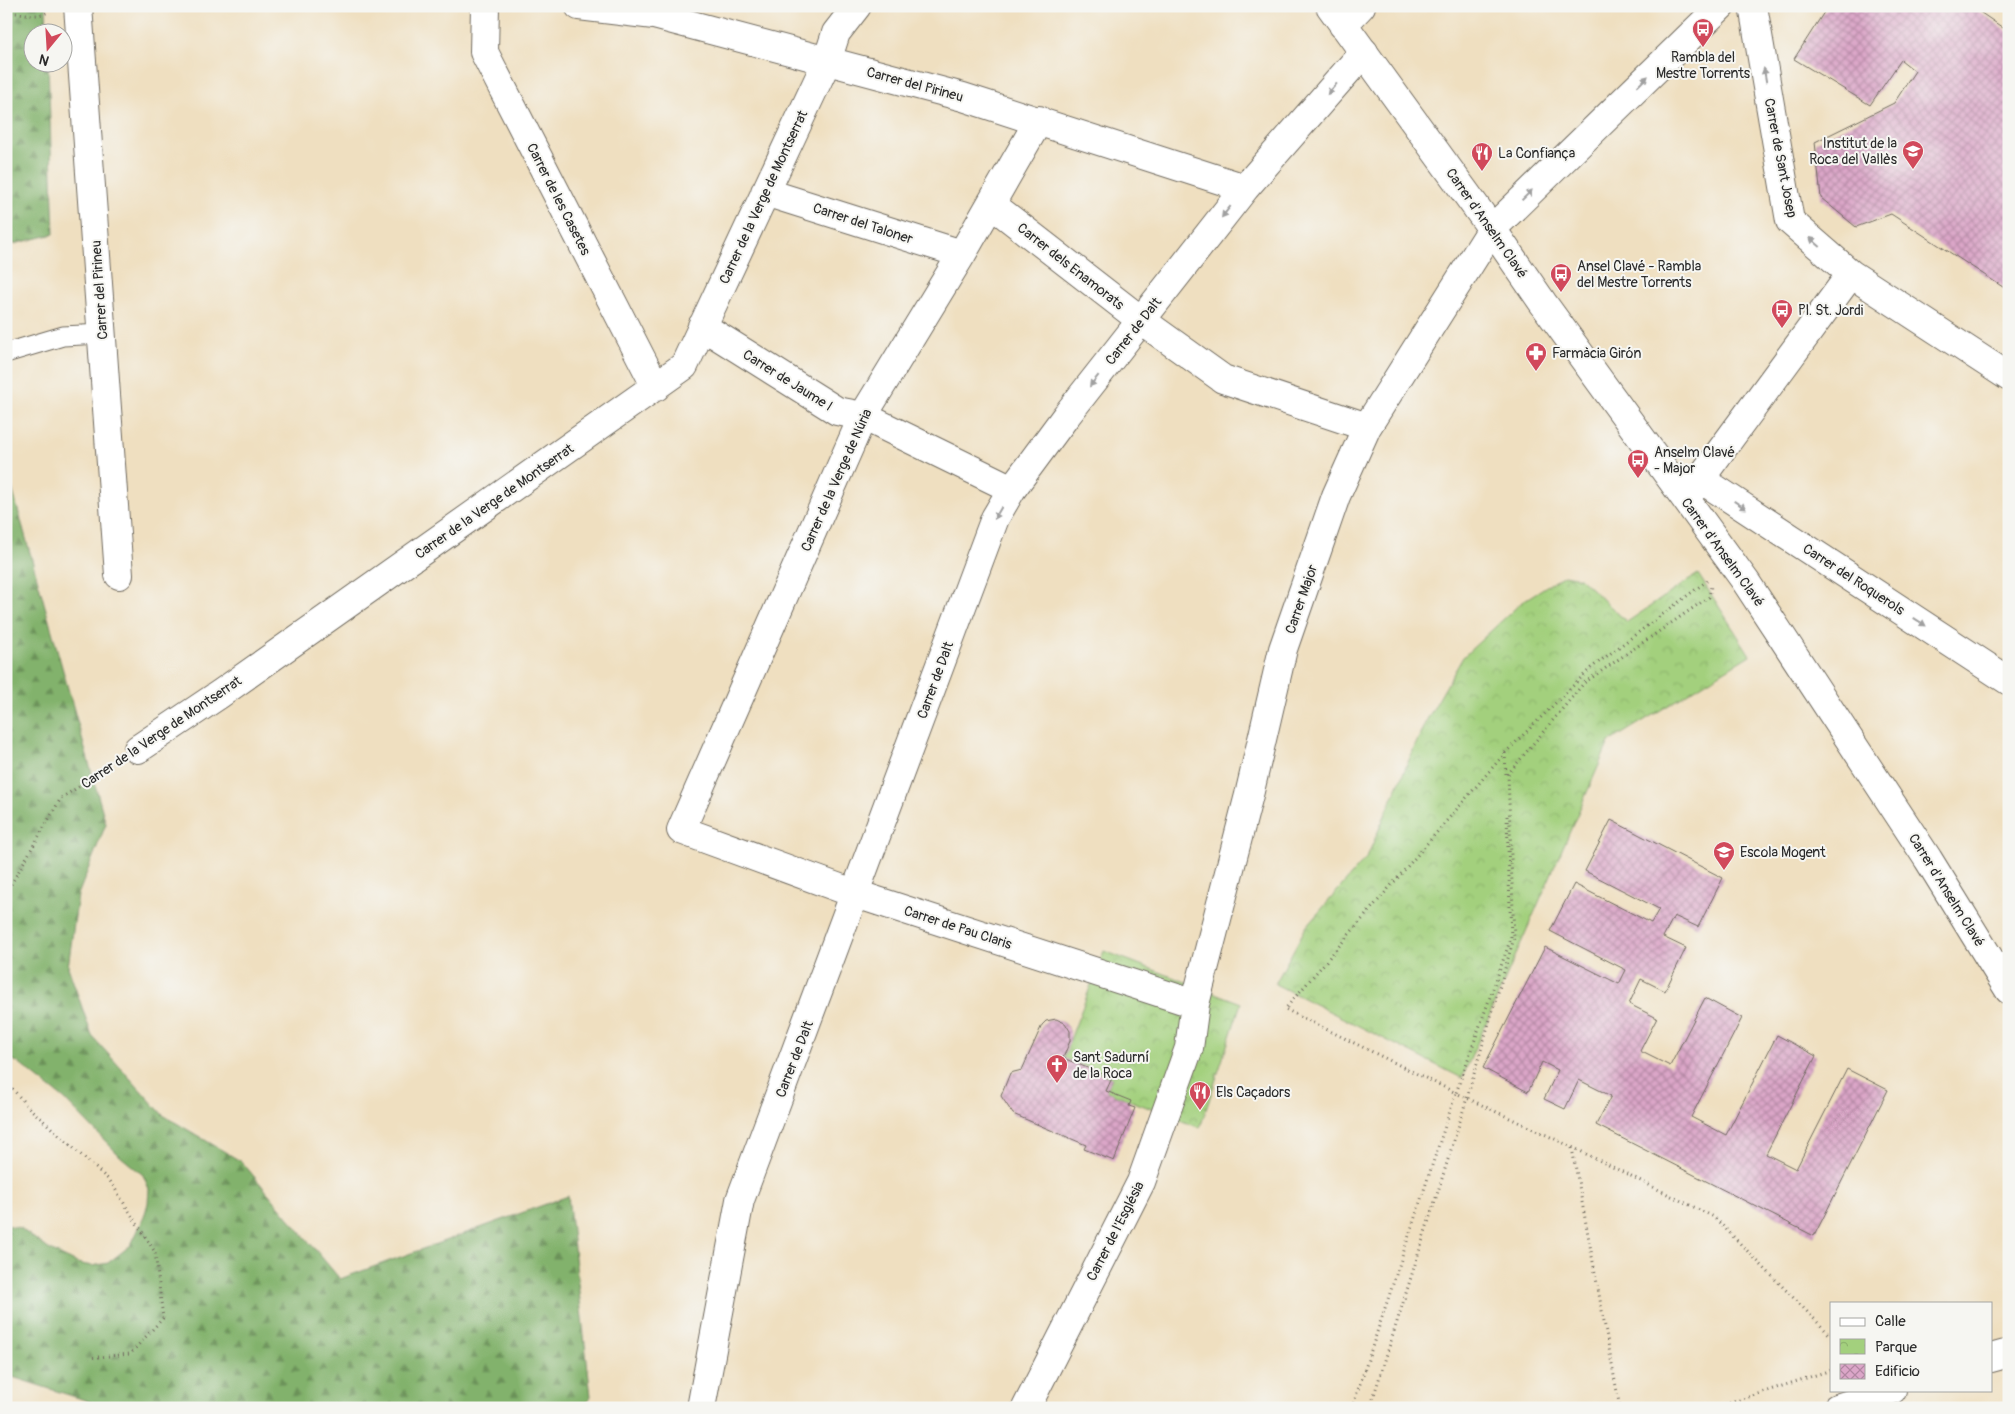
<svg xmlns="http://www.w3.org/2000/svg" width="2015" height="1414" font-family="Pangolin,sans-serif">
<defs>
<pattern id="forest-firs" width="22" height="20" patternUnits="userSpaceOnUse" patternTransform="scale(1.25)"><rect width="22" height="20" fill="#82b26c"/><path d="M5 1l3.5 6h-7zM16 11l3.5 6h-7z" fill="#6b9159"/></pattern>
<pattern id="park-crowns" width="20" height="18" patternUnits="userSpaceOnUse" patternTransform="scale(1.25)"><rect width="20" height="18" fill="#a3d07d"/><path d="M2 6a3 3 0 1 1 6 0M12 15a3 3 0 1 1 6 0" fill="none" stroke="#8cb36c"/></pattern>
<pattern id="building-cross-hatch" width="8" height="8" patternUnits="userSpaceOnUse" patternTransform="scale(1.25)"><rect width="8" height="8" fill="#dba6c8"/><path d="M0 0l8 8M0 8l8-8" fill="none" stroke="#b287a3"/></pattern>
</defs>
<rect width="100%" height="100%" fill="#f6f6f2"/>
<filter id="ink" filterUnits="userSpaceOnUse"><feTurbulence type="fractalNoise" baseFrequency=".02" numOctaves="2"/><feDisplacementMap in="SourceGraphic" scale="10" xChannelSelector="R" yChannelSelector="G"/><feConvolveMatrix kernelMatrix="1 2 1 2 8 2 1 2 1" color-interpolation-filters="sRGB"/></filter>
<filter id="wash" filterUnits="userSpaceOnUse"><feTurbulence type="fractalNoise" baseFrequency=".0096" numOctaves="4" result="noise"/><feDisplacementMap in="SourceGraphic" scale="20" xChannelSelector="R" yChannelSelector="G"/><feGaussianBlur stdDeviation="1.12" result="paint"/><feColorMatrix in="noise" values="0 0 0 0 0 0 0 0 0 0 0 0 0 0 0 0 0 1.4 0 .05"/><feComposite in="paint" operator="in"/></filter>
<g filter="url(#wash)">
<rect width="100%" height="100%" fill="#efdfc0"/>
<path fill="url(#forest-firs)" stroke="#566e4c" d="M6,6h40l1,26h-15v30l16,1 6,171 -48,12z
M6,467l100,357 -28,71 -10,72 24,69 71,79 79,47 98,117 228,-83 23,200 -7,12h-483l-13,-7 -82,-26v-150l14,3 30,22 27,13 15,3 16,-3 23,-18 13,-28 4,-14 1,-14 -6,-14 -23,-19 -57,-58 -46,-36 -11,-4z"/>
<path fill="url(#park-crowns)" stroke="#677e54" d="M1698,574l52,81 -141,87 -147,336 -187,-94 31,-57 61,-70 58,-134 38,-66 60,-56 41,-26 16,3 47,44z
M1104,951l137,52 -41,125 -94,-37 6,-13 -49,-20z"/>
<g id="blocks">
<path fill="url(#building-cross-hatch)" d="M1828,6h143l38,26v259l-118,-77 -35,13 -35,-29 -6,-56 79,-39 21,-32 -14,-11 -31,45 -76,-46z
M1611,820l112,58 -25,49 -24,-11 -11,21 23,11 -21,43 -24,-12 -12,25 28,14 -17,33 30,15 35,-68 37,20 -51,99 35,18 51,-100 39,21 -50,98 30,15 51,-100 41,21 -74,146 -218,-111 15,-29 -32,-16 -14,29 -21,-10 14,-29 -16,-8 -14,30 -45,-24 62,-121 74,37 7,-14 -76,-39 24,-47 77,39 8,-14 -74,-38z
M1056,1019l9,4 5,8v10l-7,17 49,20 -6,13 25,10 -2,5 6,2 -21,53 -30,-12 2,-4 -73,-31 -12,-18 9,-23 12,-3 20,-45 4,-4z"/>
</g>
</g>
<g filter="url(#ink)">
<use href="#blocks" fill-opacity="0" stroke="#706a5f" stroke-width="1"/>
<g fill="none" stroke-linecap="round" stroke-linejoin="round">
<g stroke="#706a5f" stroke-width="21">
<path id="service" d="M6,353l57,-17 39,-2"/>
</g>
<g stroke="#706a5f" stroke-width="30">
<path id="minor" d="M78,6l41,569
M485,6l-1,46 172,335
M579,6l75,9 309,82 282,91
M1753,6l37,215 61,53 158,103
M1039,120l-77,134 -99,162 -182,414 175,64 339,110
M765,192l197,62
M991,204l151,117 81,58 144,48
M702,326l135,85 26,5 149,73
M1699,478l310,203
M1689,494l162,-220
M138,749l82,-55 464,-328 143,-305 9,-28 21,-27
M1991,1358l18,-5
M701,1408l39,-208 255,-682 17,-29 54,-73 179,-228 119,-136
M1026,1408l115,-226 48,-134 6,-44 55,-213 33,-142 53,-153 31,-69 125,-198 229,-223
M1837,1408l55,-18"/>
</g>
<g stroke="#706a5f" stroke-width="30">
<path id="tertiary" d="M1330,6l162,223 51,74 203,279 182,277 81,131
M1343,25l18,-19"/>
</g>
<path stroke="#706a5f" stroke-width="3" stroke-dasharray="1 4" stroke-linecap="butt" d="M6,15c16,-6 26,5 42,-3
M1505,753l1,22
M1507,816l4,122 -55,155 116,54 142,70 117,119
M6,893l55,-95 51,-32
M6,1081l21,25 83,75 45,71 8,66 -33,36 -41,4
M1572,1148l48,260
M1352,1408l104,-315 -171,-84 220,-256 86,-85 116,-87
M1370,1408l91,-290 53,-180 -6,-164 76,-91 125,-86 2,-11
M1715,1408l116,-38"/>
<use href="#service" stroke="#fff" stroke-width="19"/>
<use href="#minor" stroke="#fff" stroke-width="28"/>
<use href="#tertiary" stroke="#fff" stroke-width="28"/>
</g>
<defs><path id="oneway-solid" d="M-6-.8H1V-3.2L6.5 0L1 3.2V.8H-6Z" transform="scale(1.25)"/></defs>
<g fill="#a0a0a0">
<use href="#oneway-solid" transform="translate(1765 75) rotate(-100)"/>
<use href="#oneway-solid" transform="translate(1643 81) rotate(-44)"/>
<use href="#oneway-solid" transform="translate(1332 89) rotate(131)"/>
<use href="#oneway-solid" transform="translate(1527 195) rotate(-44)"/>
<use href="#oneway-solid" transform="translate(1226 212) rotate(128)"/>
<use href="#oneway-solid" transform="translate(1815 242) rotate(-139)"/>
<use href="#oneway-solid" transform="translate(1094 381) rotate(128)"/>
<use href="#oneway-solid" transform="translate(1740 505) rotate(33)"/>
<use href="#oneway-solid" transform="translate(998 513) rotate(120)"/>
<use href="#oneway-solid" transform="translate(1920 622) rotate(33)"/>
</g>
</g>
<defs>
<g id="bus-pin" transform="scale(1.125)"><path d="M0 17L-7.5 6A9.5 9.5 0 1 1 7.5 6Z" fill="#d1495b" stroke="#f6f6f2"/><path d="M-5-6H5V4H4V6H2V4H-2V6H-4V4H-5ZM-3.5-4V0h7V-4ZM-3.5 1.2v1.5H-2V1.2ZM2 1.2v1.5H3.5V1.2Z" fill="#fff"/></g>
<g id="school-pin" transform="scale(1.125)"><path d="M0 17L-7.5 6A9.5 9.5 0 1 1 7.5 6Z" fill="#d1495b" stroke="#f6f6f2"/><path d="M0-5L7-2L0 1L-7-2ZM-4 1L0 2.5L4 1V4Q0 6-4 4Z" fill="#fff"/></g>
<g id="restaurant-pin" transform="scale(1.125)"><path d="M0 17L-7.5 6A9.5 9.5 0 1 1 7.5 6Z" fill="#d1495b" stroke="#f6f6f2"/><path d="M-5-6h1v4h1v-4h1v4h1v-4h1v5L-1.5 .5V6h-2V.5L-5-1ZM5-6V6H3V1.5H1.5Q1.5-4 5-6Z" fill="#fff"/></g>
<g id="pharmacy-pin" transform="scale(1.125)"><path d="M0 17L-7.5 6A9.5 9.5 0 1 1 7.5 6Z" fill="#d1495b" stroke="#f6f6f2"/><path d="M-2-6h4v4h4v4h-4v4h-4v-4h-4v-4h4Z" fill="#fff"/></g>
<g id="church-pin" transform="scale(1.125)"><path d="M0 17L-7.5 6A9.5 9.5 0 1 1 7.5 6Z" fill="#d1495b" stroke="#f6f6f2"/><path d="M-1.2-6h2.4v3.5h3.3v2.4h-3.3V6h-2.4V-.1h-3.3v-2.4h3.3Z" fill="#fff"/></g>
</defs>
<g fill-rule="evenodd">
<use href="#bus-pin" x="1703" y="29"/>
<use href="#school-pin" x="1913" y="151"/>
<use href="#restaurant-pin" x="1482" y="153"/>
<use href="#bus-pin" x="1561" y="274"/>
<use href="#bus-pin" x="1782" y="310"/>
<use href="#pharmacy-pin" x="1536" y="353"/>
<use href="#bus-pin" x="1638" y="460"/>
<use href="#school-pin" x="1724" y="852"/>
<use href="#church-pin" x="1057" y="1065"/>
<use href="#restaurant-pin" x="1200" y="1092"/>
</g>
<g text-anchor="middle" stroke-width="4" stroke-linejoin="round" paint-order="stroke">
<g font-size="14" fill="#2b2b2b" stroke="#f6f6f2" text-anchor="start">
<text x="1703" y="62" text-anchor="middle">Rambla del<tspan x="1703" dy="16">Mestre Torrents</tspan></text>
<text x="1897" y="148" text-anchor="end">Institut de la<tspan x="1897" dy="16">Roca del Vallès</tspan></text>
<text x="1498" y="158">La Confiança</text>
<text x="1577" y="271">Ansel Clavé - Rambla<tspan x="1577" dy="16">del Mestre Torrents</tspan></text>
<text x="1798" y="315">Pl. St. Jordi</text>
<text x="1552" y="358">Farmàcia Girón</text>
<text x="1654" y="457">Anselm Clavé<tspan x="1654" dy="16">- Major</tspan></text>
<text x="1740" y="857">Escola Mogent</text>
<text x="1073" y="1062">Sant Sadurní<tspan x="1073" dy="16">de la Roca</tspan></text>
<text x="1216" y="1097">Els Caçadors</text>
</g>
<g font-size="14" fill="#2b2b2b" stroke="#f6f6f2">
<text transform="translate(915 84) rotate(15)" y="5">Carrer del Pirineu</text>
<text transform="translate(1781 158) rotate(79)" y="5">Carrer de Sant Josep</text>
<text transform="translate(763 197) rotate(-65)" y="5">Carrer de la Verge de Montserrat</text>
<text transform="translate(559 199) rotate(63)" y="5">Carrer de les Casetes</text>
<text transform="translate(863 223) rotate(18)" y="5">Carrer del Taloner</text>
<text transform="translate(1487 223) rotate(55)" y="5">Carrer d'Anselm Clavé</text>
<text transform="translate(1071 266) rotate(38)" y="5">Carrer dels Enamorats</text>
<text transform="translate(99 290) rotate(-94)" y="5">Carrer del Pirineu</text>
<text transform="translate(1133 331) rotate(-52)" y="5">Carrer de Dalt</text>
<text transform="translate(788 380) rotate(32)" y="5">Carrer de Jaume I</text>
<text transform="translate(836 480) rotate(-66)" y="5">Carrer de la Verge de Núria</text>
<text transform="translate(494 501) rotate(-35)" y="5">Carrer de la Verge de Montserrat</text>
<text transform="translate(1723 552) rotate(54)" y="5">Carrer d'Anselm Clavé</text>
<text transform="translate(1854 579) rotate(33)" y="5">Carrer del Roquerols</text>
<text transform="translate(1301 599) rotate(-71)" y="5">Carrer Major</text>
<text transform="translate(935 680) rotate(-70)" y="5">Carrer de Dalt</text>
<text transform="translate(161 732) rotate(-34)" y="5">Carrer de la Verge de Montserrat</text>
<text transform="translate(1947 890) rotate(58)" y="5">Carrer d'Anselm Clavé</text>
<text transform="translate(958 927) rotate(18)" y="5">Carrer de Pau Claris</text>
<text transform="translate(794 1059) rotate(-69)" y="5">Carrer de Dalt</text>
<text transform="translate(1115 1231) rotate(-63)" y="5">Carrer de l'Església</text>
</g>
</g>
<rect width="2015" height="1414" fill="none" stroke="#f6f6f2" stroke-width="25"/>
<rect x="1830" y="1302" width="162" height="90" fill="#f6f6f2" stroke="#a5a5a2"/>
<rect x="1840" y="1318" width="25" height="8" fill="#ffffff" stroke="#a5a5a2"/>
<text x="1875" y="1326" font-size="15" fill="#2b2b2b">Calle</text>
<rect x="1840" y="1339" width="25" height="15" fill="url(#park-crowns)" stroke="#a5a5a2"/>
<text x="1875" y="1352" font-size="15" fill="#2b2b2b">Parque</text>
<rect x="1840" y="1364" width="25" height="15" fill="url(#building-cross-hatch)" stroke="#a5a5a2"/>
<text x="1875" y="1376" font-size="15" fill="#2b2b2b">Edificio</text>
<g transform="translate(48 48) rotate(198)"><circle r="24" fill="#f6f6f2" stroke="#a5a5a2"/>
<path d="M0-4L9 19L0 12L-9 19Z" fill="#d1495b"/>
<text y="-8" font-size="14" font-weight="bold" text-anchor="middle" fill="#2b2b2b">N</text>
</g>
</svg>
